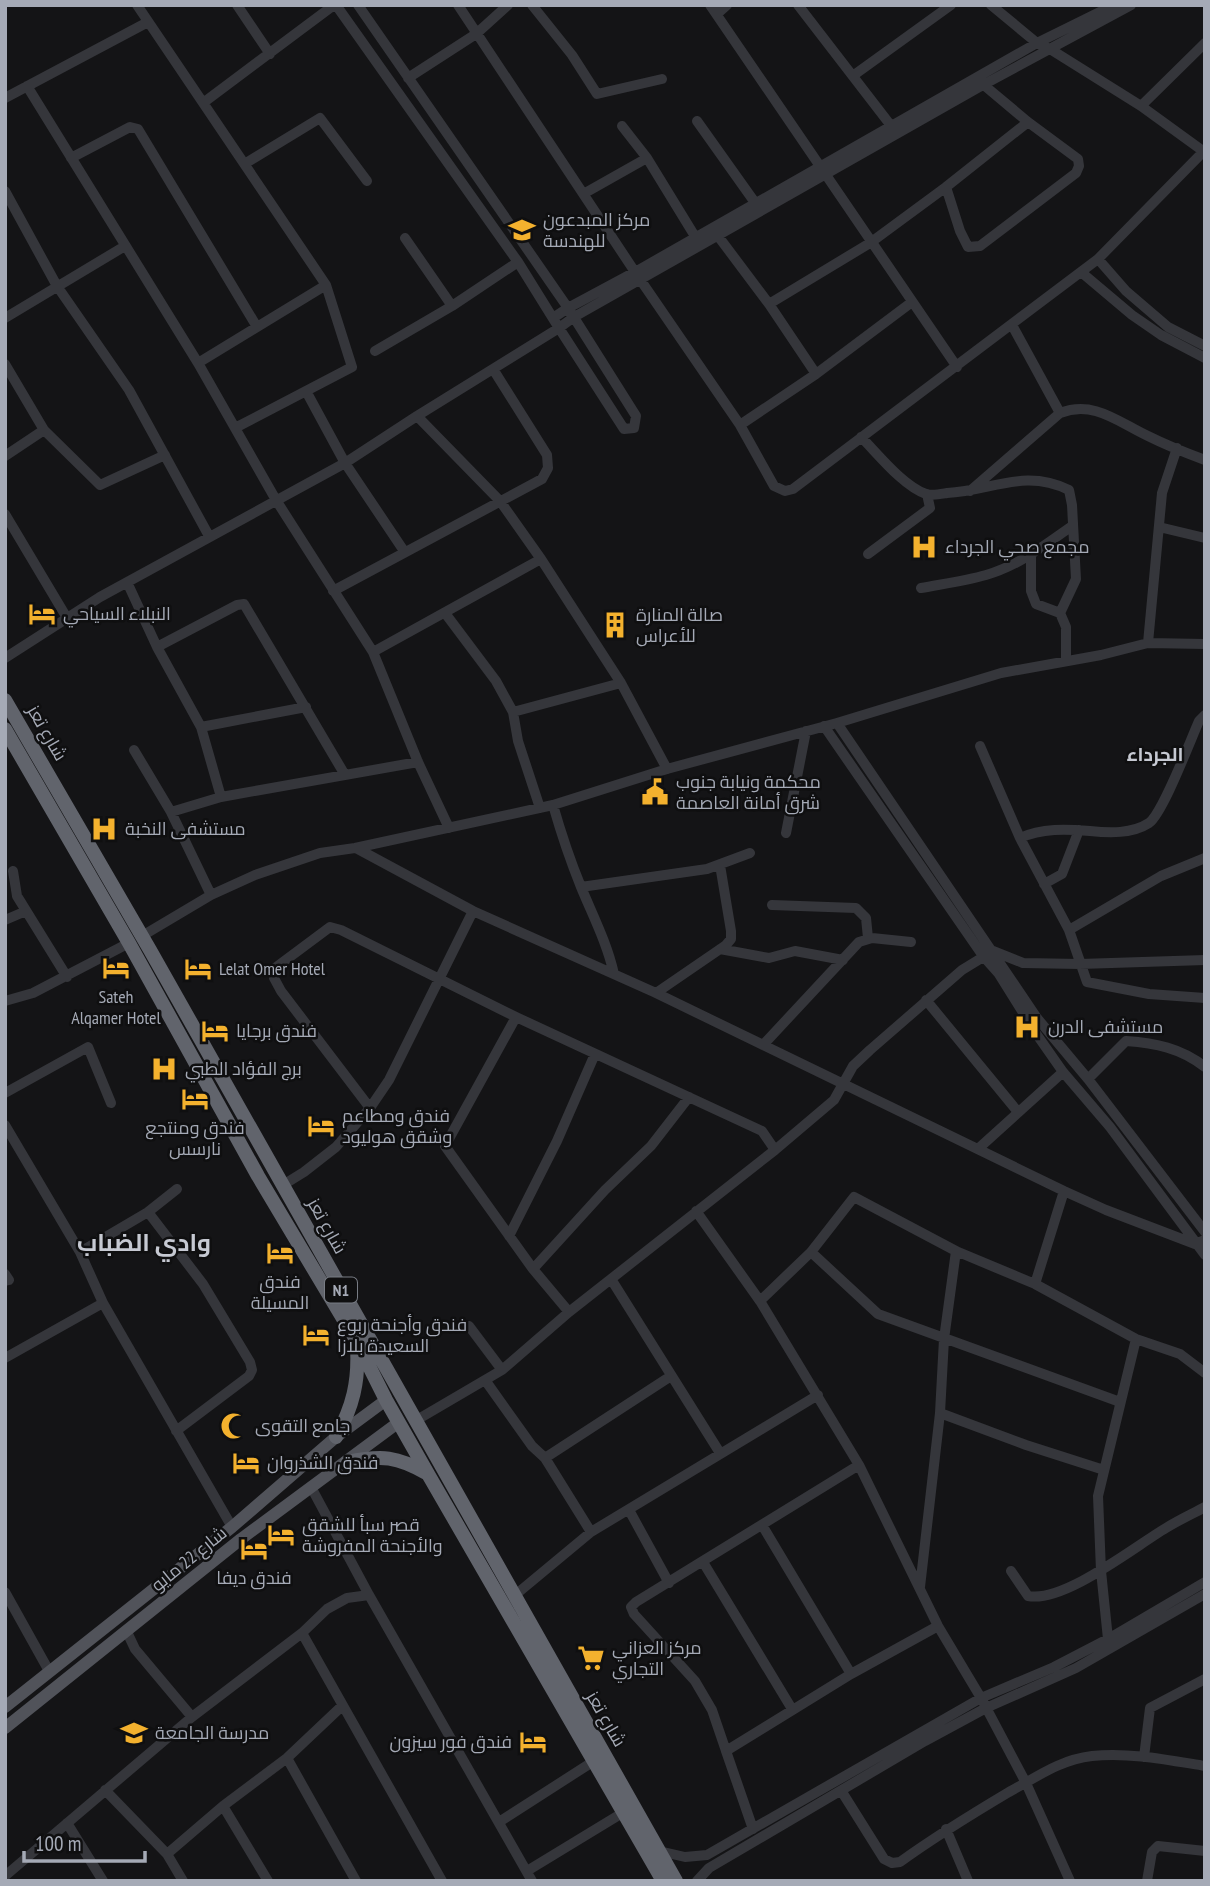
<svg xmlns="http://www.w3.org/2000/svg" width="1210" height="1886" font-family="'PT Sans Narrow',Cairo,sans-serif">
<rect width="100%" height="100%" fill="#141416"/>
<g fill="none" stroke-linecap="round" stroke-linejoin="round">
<path stroke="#35363b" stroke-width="10" d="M137,5l189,280 -128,78
M237,5l33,49
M336,5l182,257 41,66 15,-11 409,-232 148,-80
M358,5l210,303 67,-36 402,-229 77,-38
M458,5l177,267 105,153 34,61 11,5 8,-2 305,-230 107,-109
M532,5l40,50 25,39 65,-15
M710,5l247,362
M798,5l94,122
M991,5l46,38 13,6 91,57 62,45
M717,14l10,-9
M854,75l97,-70
M408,78l68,-44 32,-29
M979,81l49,41 50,37 1,7 -3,7 -96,73 -12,1 -8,-16 -14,-44 82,-65
M27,86l171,277 78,137 97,152 45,110 31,66
M5,98l143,-76
M203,103l131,-98
M1141,106l64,-63
M697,121l59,83
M622,126l25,32
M71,158l59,-31 8,2 119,198
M246,163l74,-45 47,63
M5,191l52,95 72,104 80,146
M585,193l62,-35 49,80
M715,232l54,72
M405,238l47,68
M1098,259l28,32 42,36 37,19
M1081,272l51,43 29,20 44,23
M5,318l120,-72
M1012,325l48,88
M375,351l77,-45 66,-44
M5,364l39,66 56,55 65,-30
M816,374l96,-72
M306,391l39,72 59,88
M417,416l142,-88 65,101 10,-1 2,-12 -68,-108 -15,10
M740,425l76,-51 -47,-70 101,-61 76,-56
M235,428l117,-61 -26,-82
M861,437c17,17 42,49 65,57 6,2 15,0 21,-1 45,-2 77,-25 122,-3l3,15 4,74 -16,34
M5,456l39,-26
M970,491l90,-78c34,-13 58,9 88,23 18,9 38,17 57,24
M5,514l62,104
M1159,527l46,11
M868,554l62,-46 -3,-14
M1031,555v36l5,13 24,9 6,14v34
M127,582l30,65 44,80 20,70
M921,588c21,-4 44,-7 65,-13 32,-9 59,-30 86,-49
M333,591l209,-112 6,-11 -1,-13 -54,-86
M445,613l51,68 17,31 5,29 22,67
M1148,643l14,-150 15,-45
M157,647l80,-42 7,-1 101,171
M373,652l168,-93
M5,658l95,-61 245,-134 72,-47 83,85 41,58 80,124 46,86
M513,712l108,-29
M837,723l200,295 51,61 117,153
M824,726l159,230 16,18 36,58 28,40 47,55 95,128
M201,727l105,-20
M980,746l40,92 49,92 18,52 62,12 56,4
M134,750l37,62
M553,805c8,28 17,55 28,82 12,29 26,56 33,87
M786,833l20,-102
M1020,838c22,-10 46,-9 70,-7 19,2 42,3 59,-8 14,-10 41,-82 50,-102l6,-6
M356,848l117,63 183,82 408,198 42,19 89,34 10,-4
M13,871l4,25 50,81
M1044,884l18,-10 17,-44
M581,887l126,-18 43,-16
M211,895l-40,-83 50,-15 197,-35
M772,905l84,3 10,10 2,20
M5,920l21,-9
M1069,930l92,-54 44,-18
M142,936l69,-41 44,-20 65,-22 35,-5 198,-43 114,-36 170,-46 164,-50 100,-18 47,-12 57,1
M720,949l49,9 26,-7 48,9
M656,993l70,-48 5,-6v-8l-11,-66
M926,1000l92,112
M5,1001l28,-8 96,-50
M516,1017l-71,129 88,123 36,43
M763,1045l96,-103 13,-4 39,4
M1088,1079l38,-38c29,2 55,7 79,26
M5,1093l83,-46 23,56
M370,1108l-89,-117 -7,-13 1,-10 55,-41 11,3 175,87 246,114 13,19
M5,1125l75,127 23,51 129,224
M979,1148l84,-76
M283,1185l21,-13 32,-25 34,-39 19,-28 84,-169
M696,1211l64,90 99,164 79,161 43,72 45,85 44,98
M148,1212l55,72 47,78 2,8 -3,6 -73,55
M509,1236l48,-95 38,-87
M80,1252l68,-40 29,-23
M811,1252l67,62 242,88
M533,1269l72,-79 46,-44 38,-49
M5,1274l4,6 -4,1
M611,1279l109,174
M1035,1284l29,-93
M760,1301l51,-49 43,-55 102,54 79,33 101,55 44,15 25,19
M469,1326l33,44
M5,1358l98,-55
M485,1380l47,66 13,12 46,74
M940,1413l86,32 78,25
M415,1421l87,-51 67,-58 206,-162 59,-50 19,-34 17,-16 92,-80 31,-19 30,12 57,1 125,-4
M545,1458l126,-82
M311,1487l58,108 163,286
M629,1510l40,73
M762,1525l89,149
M703,1562l89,147
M1011,1571l17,25c36,7 106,-49 138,-68 13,-8 26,-14 39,-21
M920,1587l20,-174 4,-74 12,-88
M5,1592l44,79
M514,1596l77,-64 227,-137
M127,1632l8,17 57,68
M302,1633l140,248
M1108,1639l-7,-68 -3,-75 38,-157
M726,1751l-14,-41 -17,-29 -61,-67 -3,-7 5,-5 223,-137
M1144,1757l6,-49 55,-29
M287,1758l69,123
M105,1790l62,64 16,27
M842,1792l42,67 8,4 8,-1c36,-26 72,-48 109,-70 28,-15 50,-32 83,-36 37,-4 76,4 113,10
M223,1806l45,75
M499,1822l95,-61
M67,1823l36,58
M753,1829l-27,-78 125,-77 87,-48
M946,1829l22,52
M659,1851l26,6 22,-2 274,-157 73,-31 54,-28 97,-57
M167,1854l56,-48 64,-48 55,-52
M527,1871l97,-59
M5,1876l187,-159 110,-84 25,-24 20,-11 22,-3
M697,1881l12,-13 216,-127 61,-33 90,-40 129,-74
M1147,1881l5,-29 6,-6 47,5"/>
<path stroke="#51535a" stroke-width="12" d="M5,1707l227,-180 104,-90 50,-37
M5,1728l236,-189 158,-117"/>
<path stroke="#61646c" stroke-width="14" d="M5,700l145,250 526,931
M5,729l124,214 129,233 99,166 29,58 42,74 235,407
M336,1437c17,-30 23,-56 21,-90
M347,1462c35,-7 50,-6 81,12"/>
</g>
<defs>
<g id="university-bare" transform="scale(2.1)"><path d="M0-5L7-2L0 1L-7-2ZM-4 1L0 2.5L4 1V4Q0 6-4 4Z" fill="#f3b12e" stroke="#0f0f10" stroke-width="2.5" paint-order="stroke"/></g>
<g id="hospital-bare" transform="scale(2.1)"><path d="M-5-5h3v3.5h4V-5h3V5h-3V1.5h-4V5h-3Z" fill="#f3b12e" stroke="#0f0f10" stroke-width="2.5" paint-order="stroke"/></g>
<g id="hotel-bare" transform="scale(2.1)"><path d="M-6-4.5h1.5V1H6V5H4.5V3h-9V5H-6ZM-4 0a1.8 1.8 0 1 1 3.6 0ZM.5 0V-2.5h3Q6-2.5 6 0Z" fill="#f3b12e" stroke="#0f0f10" stroke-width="2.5" paint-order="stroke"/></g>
<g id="building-bare" transform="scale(2.1)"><path d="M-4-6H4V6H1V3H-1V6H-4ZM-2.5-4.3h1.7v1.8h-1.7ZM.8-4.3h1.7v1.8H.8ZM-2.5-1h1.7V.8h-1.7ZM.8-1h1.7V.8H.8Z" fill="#f3b12e" stroke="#0f0f10" stroke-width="2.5" paint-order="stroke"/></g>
<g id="civic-bare" transform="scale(2.1)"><path d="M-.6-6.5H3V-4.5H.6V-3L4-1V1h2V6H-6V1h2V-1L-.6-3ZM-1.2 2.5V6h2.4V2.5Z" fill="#f3b12e" stroke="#0f0f10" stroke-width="2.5" paint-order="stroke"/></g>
<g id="mosque-bare" transform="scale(2.1)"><path d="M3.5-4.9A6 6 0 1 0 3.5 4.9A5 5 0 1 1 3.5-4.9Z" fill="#f3b12e" stroke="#0f0f10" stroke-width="2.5" paint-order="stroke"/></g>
<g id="supermarket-bare" transform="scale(2.1)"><path d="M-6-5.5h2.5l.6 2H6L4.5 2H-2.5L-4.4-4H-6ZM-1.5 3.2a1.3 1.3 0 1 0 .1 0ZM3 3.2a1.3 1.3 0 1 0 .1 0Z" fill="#f3b12e" stroke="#0f0f10" stroke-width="2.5" paint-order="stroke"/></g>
<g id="school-bare" transform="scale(2.1)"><path d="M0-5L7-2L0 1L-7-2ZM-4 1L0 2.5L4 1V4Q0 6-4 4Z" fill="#f3b12e" stroke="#0f0f10" stroke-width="2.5" paint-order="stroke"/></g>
</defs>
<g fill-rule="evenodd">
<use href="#university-bare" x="522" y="230"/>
<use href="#hospital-bare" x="924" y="547"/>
<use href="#hotel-bare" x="42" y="614"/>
<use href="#building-bare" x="615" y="625"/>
<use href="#civic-bare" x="655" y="792"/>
<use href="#hospital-bare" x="104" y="829"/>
<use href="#hotel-bare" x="116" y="968"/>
<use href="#hotel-bare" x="198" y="969"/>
<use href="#hospital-bare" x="1027" y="1027"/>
<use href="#hotel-bare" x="215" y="1031"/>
<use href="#hospital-bare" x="164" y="1069"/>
<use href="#hotel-bare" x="195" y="1099"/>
<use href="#hotel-bare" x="321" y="1126"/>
<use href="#hotel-bare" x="280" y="1253"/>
<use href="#hotel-bare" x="316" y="1335"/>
<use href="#mosque-bare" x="234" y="1426"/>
<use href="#hotel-bare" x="246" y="1463"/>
<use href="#hotel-bare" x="281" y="1535"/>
<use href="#hotel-bare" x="254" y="1549"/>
<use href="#supermarket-bare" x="591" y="1658"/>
<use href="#school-bare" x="134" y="1733"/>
<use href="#hotel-bare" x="533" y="1742"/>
</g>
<g text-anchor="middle" stroke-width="5" stroke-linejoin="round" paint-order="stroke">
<rect fill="#0f0f10" stroke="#787c84" stroke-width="2" x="325" y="1277.5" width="32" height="25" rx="5"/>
<g font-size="16" font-weight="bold" fill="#a5aab6">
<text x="341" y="1296">N1</text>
</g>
<g font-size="18" fill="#a5aab6" stroke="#0f0f10" text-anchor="start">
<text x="543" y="226">مركز المبدعون<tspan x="543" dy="21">للهندسة</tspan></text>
<text x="945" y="553">مجمع صحي الجرداء</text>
<text x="63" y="620">النبلاء السياحي</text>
<text x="636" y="621">صالة المنارة<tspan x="636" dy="21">للأعراس</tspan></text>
<text x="676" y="788">محكمة ونيابة جنوب<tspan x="676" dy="21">شرق أمانة العاصمة</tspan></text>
<text x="125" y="835">مستشفى النخبة</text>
<text x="219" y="975">Lelat Omer Hotel</text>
<text x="116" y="1003" text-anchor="middle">Sateh<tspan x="116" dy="21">Alqamer Hotel</tspan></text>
<text x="1048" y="1033">مستشفى الدرن</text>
<text x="236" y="1037">فندق برجايا</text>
<text x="185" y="1075">برج الفؤاد الطبي</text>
<text x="342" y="1122">فندق ومطاعم<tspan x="342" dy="21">وشقق هوليود</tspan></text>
<text x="195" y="1134" text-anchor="middle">فندق ومنتجع<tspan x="195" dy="21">نارسس</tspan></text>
<text x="280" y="1288" text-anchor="middle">فندق<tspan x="280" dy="21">المسيلة</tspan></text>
<text x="337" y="1331">فندق وأجنحة ربوع<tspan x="337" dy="21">السعيدة بلازا</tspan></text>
<text x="255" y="1432">جامع التقوى</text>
<text x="267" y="1469">فندق الشذروان</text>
<text x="302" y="1531">قصر سبأ للشقق<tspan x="302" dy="21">والأجنحة المفروشة</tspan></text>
<text x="254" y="1584" text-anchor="middle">فندق ديفا</text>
<text x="612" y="1654">مركز العزاني<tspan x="612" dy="21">التجاري</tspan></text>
<text x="155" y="1739">مدرسة الجامعة</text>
<text x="512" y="1748" text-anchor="end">فندق فور سيزون</text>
</g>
<g font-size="18" fill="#a5aab6" stroke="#0f0f10">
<text transform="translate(47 733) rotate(60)" y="6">شارع تعز</text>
<text transform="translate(327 1226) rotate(61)" y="6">شارع تعز</text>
<text transform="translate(189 1559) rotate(-39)" y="6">شارع 22 مايو</text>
<text transform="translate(606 1719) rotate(60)" y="6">شارع تعز</text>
</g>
<g font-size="19" font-weight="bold" fill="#c6c9d2" stroke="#0f0f10">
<text x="1155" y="761">الجرداء</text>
</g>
<g font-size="24" font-weight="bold" fill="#c6c9d2" stroke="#0f0f10">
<text x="144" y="1251">وادي الضباب</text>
</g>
</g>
<rect width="1210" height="1886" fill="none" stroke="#a5aab6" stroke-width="14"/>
<path d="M24 1851v10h121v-10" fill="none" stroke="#a5aab6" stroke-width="3.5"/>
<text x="35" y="1851" font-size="21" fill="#a5aab6" stroke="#0f0f10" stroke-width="5" paint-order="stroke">100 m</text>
</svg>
